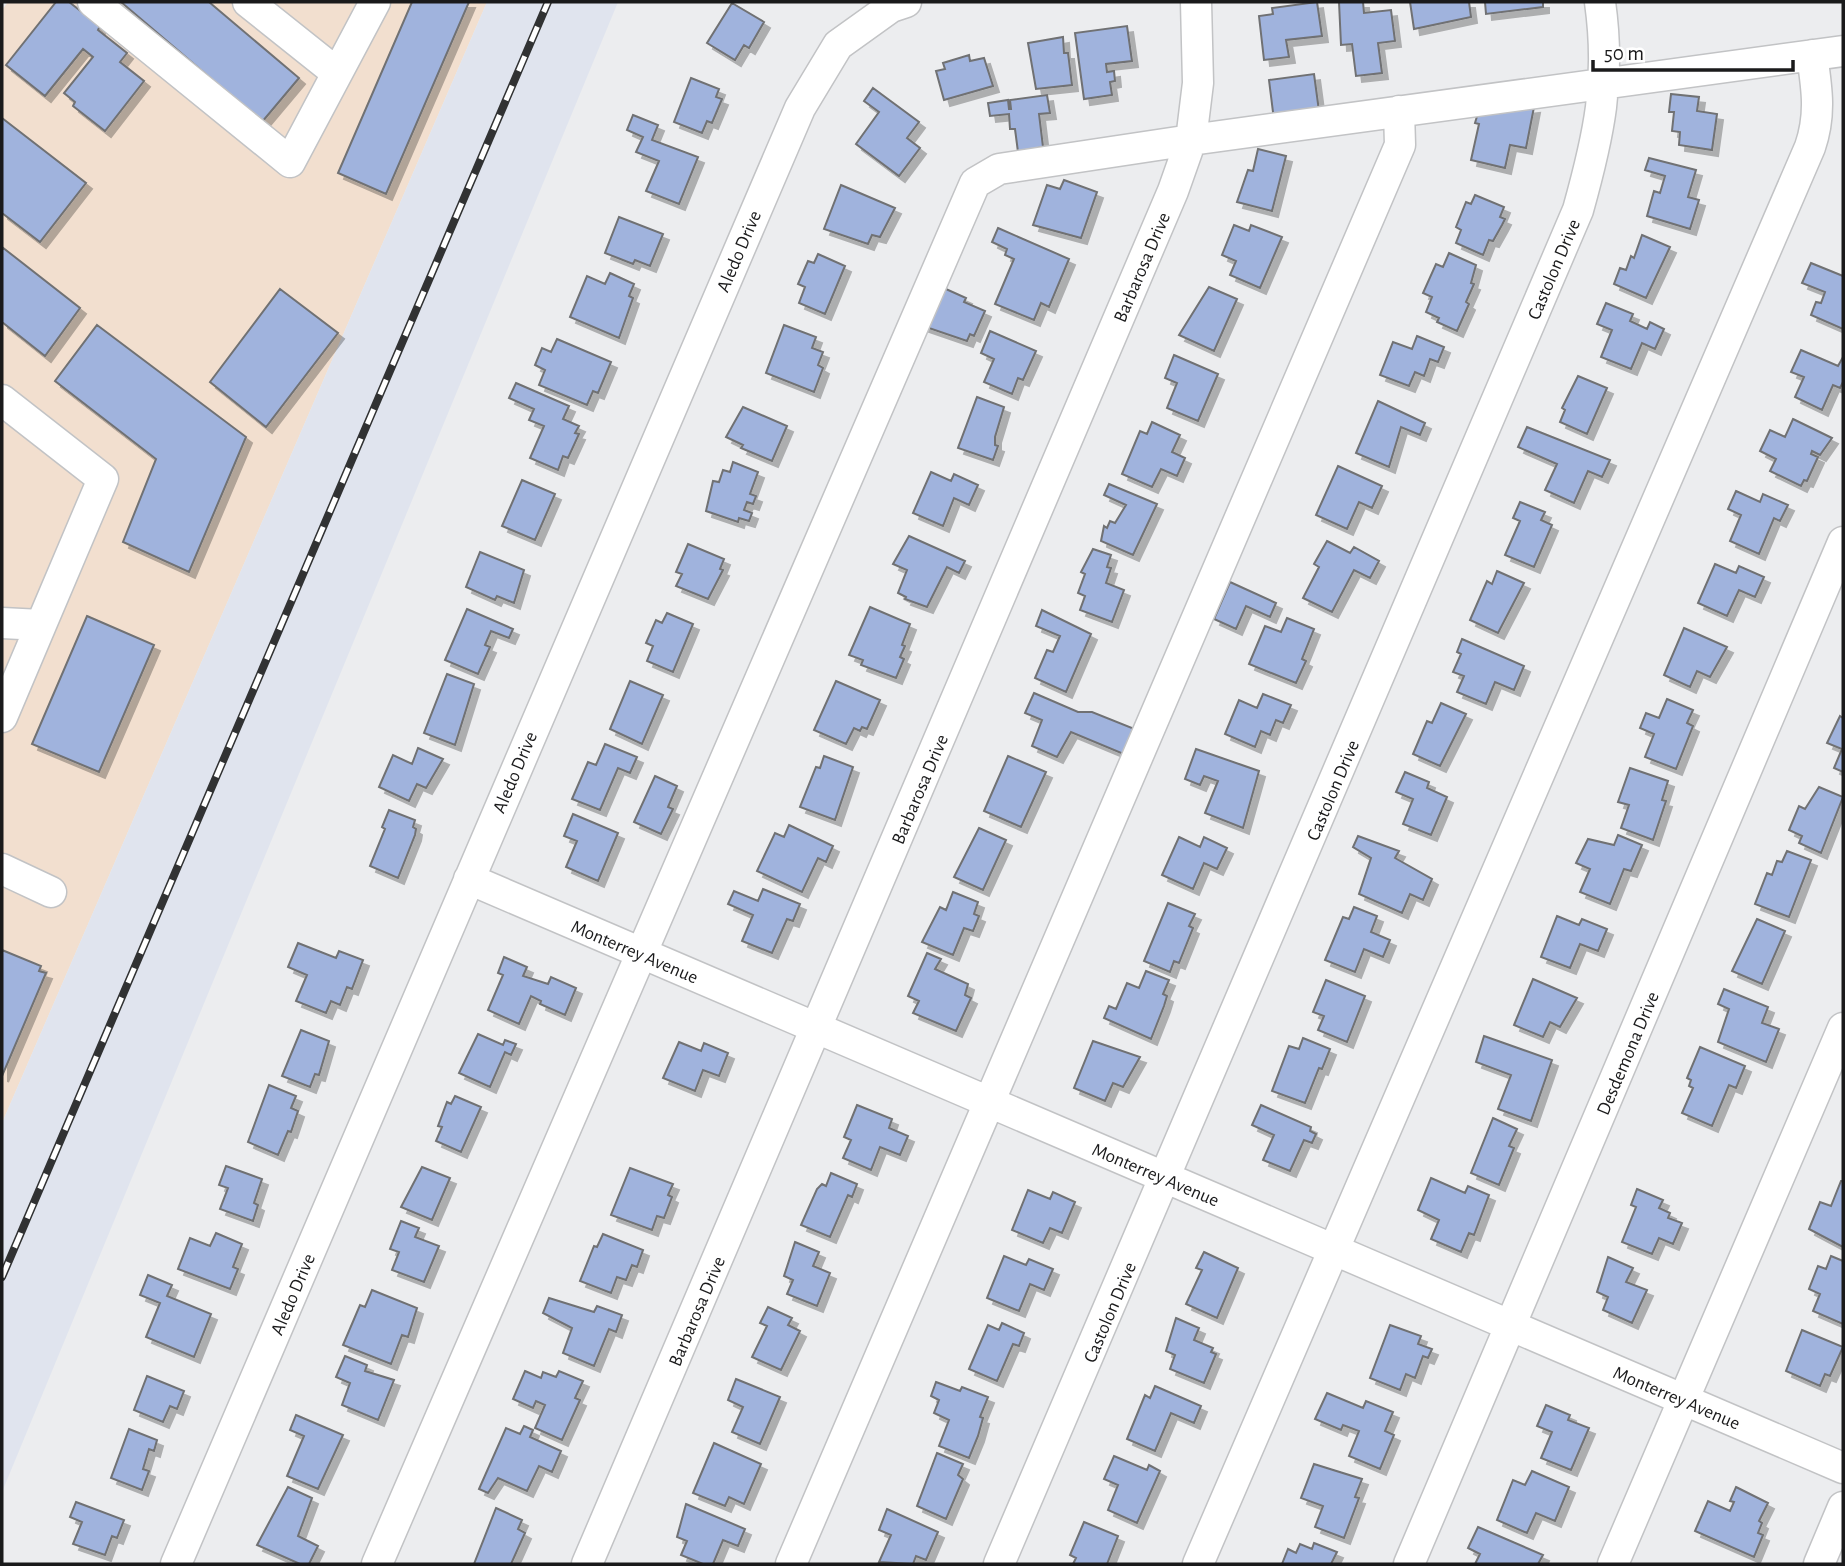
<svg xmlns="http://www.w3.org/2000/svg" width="1845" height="1566" font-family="'Alegreya Sans',sans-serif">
<defs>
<filter id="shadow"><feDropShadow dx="6" dy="6" stdDeviation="0" flood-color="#0004"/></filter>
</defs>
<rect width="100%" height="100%" fill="#ecedef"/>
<path fill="#f2dfcf" d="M8,2h479l-485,1121v-1113z"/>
<path fill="#e0e4ee" d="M487,2h131l-616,1490v-369z"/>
<path fill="#a0b3dd" stroke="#707173" stroke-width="2" filter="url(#shadow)" d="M56,2h13l31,24 -2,4 29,23 -7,9 24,19 -39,50 -32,-25 2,-4 -11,-9 29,-36 -10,-8 -38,47 -39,-31z
M121,2h88l90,76 -37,44z
M412,2h57l-83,192 -48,-21z
M1317,2l5,34 -36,4 3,17 -25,3 -5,-44 14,-2 -1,-6z
M1339,2h24l1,11 27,-3 4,31 -17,2 4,30 -26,3 -4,-32 -11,1z
M1410,2h59l2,15 -57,12z
M1485,2h58v5l-57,7z
M732,3l32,19 -15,26 -5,-3 -9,15 -28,-17z
M1127,26l5,35 -26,3 1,8 7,-1 1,10 -5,1 2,13 -28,4 -9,-66z
M1063,37l1,16h4l4,32 -36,4 -8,-46z
M969,55l1,6 14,-3 9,28 -49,14 -8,-29 9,-2 -2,-6z
M1314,74l5,37 -45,9 -5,-40z
M691,78l28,11 -3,8 6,2 -10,24 -5,-2 -5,12 -28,-11z
M873,88l46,34 -12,16 13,10 -21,28 -43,-32 23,-32 -15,-11z
M1671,94l28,3 -2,14 20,3 -5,36 -33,-5 1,-13 -8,-1 2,-19h-5z
M1047,95l3,18 -11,1 4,33 -25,5 -3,-23h-5l-1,-15 -19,2 -2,-13 20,-3 1,9h2l-1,-9z
M1534,107l-8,41 -16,-3 -5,23 -34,-8 8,-36 -4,-1 3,-10z
M633,115l25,10 -6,15 46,17 -19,47 -33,-13 13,-30 -23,-9 7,-15 -16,-7z
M2,118l84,65 -46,59 -38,-29z
M1258,149l28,7 -14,55 -35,-9 11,-32 5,1z
M1649,158l47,12 -8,27 11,3 -9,29 -43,-13 7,-25 6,2 5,-17 -20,-6z
M1064,180l33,12 -16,46 -48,-13 14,-40 13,4z
M841,185l54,23 -15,29 -8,-2 -4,9 -44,-15z
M1475,195l29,12 -4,10 5,2 -3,6 -9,16 -4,-1 -6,15 -27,-12 5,-13 -5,-3 10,-25 5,2z
M619,217l44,17 -13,32 -15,-6 -2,4 -28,-11z
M1234,225l15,6 2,-6 31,12 -22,51 -30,-13 6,-14 -14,-6z
M998,228l71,31 -20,48 -8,-4 -7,17 -39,-16 19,-45 -9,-4 2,-6 -15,-7z
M1642,235l28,12 -24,51 -32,-14 6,-16 6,2 5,-14 3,2z
M2,247l78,61 -35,48 -43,-34z
M1449,253l27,12 -5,18 3,1 -8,18 3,2 -12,27 -20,-9 2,-4 -13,-6 6,-15 -9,-4 13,-29 7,3z
M818,254l27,12 -20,48 -26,-11 6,-16 -7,-3 10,-23 6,2z
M1811,263l32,13v53l-32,-14 5,-13 5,1 4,-11 -23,-9z
M610,273l24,11 -5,12 4,2 -14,40 -49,-21 17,-41 18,8z
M937,285l29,13 -2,4 21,9 -11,25 -4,-2 -3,7 -47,-16z
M1209,287l28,12 -23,52 -35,-16z
M280,289l58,44 -72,94 -56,-45z
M1606,303l27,11 -3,7 17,8 3,-7 14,7 -9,20 -13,-6 -11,26 -30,-12 11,-27 -15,-6z
M97,325l149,112 -57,135 -66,-30 33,-83 -101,-78z
M784,325l32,12 -4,11 11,4 -5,13 5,3 -9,24 -48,-19z
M990,331l46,20 -13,29 -5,-2 -6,16 -28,-12 10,-23 -13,-6z
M1417,336l27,11 -6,15 -8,-3 -6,17 -9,-4 -6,14 -29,-11 13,-33 19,7z
M557,339l54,23 -13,31 -5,-2 -6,14 -48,-20 6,-15 -10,-5 7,-17 9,4z
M1801,350l37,16 5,-9v25l-3,6 -7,-3 -11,25 -27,-13 9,-20 -13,-5z
M1174,355l44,19 -20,47 -31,-13 10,-25 -12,-5z
M1578,376l29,12 -20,46 -27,-12 5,-12 -3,-2z
M516,383l53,23 -6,13 16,7 -4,7 4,1 -11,24 -5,-2 -5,14 -28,-12 14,-32 -15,-6 5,-11 -25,-11z
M977,397l27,10 -9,30v8l3,1 -5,14 -35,-12z
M1378,401l47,22 -5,12 -19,-8 -12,40 -33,-14z
M743,407l44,19 -15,35 -31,-13 2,-3 -17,-8z
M1793,419l39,19 -12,17 -8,-4 -1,3 7,3 -11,24 -3,-1 -3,6 -31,-15 6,-12 -16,-8 10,-21 15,7z
M1152,422l28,13 -8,17 13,6 -8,18 -16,-7 -9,18 -30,-13 18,-43 7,3z
M1527,427l83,33 -8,17 -14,-6 -14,32 -29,-13 12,-26 -39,-17z
M733,462l25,10 -8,22 6,2 -3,8 -6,-2 -3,8 8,3 -3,8 -10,-3 -1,4 -32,-11 7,-30 6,1 4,-12 7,2z
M1338,466l44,20 -10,22 -13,-6 -12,27 -31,-14z
M931,472l20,9 3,-7 24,11 -9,20 -15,-7 -11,28 -30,-13z
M522,480l33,14 -20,46 -33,-14z
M1109,484l48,20 -24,51 -32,-14 3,-15 3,2 3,-7 5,2 11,-18 -22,-10z
M1736,491l24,11 3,-8 25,11 -8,16 -6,-3 -15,36 -29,-13 11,-26 -13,-6z
M1520,502l25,10 -4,8 11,5 -18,42 -29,-12 15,-34 -7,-3z
M909,536l56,25 -6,12 -12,-6 -20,40 -22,-8 1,-2 -8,-4 9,-23 -14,-6z
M1327,541l23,12 4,-6 25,14 -9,17 -16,-8 -22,42 -29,-14 16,-31 -5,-3z
M688,544l36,15 -4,10 3,1 -15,29 -32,-13 6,-12 -6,-2z
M1093,549l18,6 -4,12 4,1 -5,15 18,7 -12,32 -32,-12 5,-14 -7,-3 7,-19 -4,-2z
M480,552l44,18 -10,33 -17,-7 -2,4 -29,-13z
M1715,564l21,9 3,-7 25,11 -9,20 -16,-7 -12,26 -29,-13z
M1497,571l27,12 -26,50 -28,-13 17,-39 5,3z
M1230,582l46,21 -6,14 -24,-11 -10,23 -22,-10z
M870,607l40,17 -8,21 3,1 -5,11 4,2 -8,19 -35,-13 2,-5 -14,-5z
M467,609l46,20 -4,9 -18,-7 -6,14 5,2 -12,27 -33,-14z
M1042,610l49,24 -25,58 -31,-14 12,-28 6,2 7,-16 -24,-10z
M667,613l26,11 -20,48 -26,-11 6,-15 -7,-3 10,-23 6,3z
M87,616l67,29 -55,127 -67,-28z
M1287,618l27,11 -12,30 4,2 -10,22 -47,-19 16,-38 16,6z
M1684,628l43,19 -17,30 -13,-6 -7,16 -26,-12z
M1462,639l62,27 -10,24 -19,-8 -9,22 -29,-12 7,-16 -11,-4 8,-18 -4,-2z
M447,674l27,10 -19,61 -31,-12z
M630,681l33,14 -21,49 -32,-15z
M836,681l44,19 -13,29 -5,-2 -2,4 -6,-3 -8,16 -32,-14z
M1034,693l44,19h14l45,18 -11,25 -55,-23 -14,25 -25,-11 10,-26 -17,-7z
M1263,694l28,11 -8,18 -7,-3 -6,15 -9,-4 -6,16 -30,-13 14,-34 18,8z
M1667,699l26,11 -6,13 6,3 -17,43 -31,-12 9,-23 -14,-6 6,-15 13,5z
M1441,703l25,11 -26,52 -27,-12 14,-33 5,2z
M1840,716l3,2v54l-9,-4 8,-19 -15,-6z
M605,744l32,13 -7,16 -12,-5 -18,42 -28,-11 16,-37 8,3z
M418,748l25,11 -17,29 -9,-4 -8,17 -30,-14 14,-32 19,9z
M1196,749l63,22 -16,57 -38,-15 13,-32 -14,-5 -4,9 -15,-6z
M824,756l29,11 -18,53 -35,-13 16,-40 4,1z
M1008,756l38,16 -25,55 -37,-16z
M1630,768l38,13 -6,19 4,1 -13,39 -32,-12 8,-23 -11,-3z
M1405,772l24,10 -2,6 20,9 -16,38 -28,-11 10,-25 -17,-7z
M655,776l22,10 -9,21 5,2 -12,25 -27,-12z
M1819,787l24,10 -22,56 -22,-10 3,-7 -13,-6 10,-24 6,3z
M389,810l26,10 -2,7 3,2 -1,6 -17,43 -28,-12 15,-37 -3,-2z
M573,814l45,19 -20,48 -32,-14 11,-26 -13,-5z
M789,825l44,21 -7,16 -8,-4 -16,34 -45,-21 18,-38 9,4z
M979,828l27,12 -23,50 -29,-13z
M1618,835l24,10 -11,26 -7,-2 -14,35 -30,-12 10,-23 -14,-6 12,-24 26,6z
M1358,836l41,15 -4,7 37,21 -9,21 -13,-6 -8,19 -43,-19 12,-36 -18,-11z
M1179,837l21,10 4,-10 23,11 -10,21 -13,-6 -11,26 -31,-14z
M1787,851l24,9 -22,57 -34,-13 12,-31 5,2 5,-14 5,1z
M763,889l37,15 -7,17 -6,-2 -15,34 -30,-12 11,-26 -25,-11 6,-13 24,10z
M953,892l25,10 -4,12 5,2 -6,15 -9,-3 -11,27 -31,-13 18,-35 6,3z
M1168,903l27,11 -6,12 4,2 -14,35 -5,-2 -4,11 -26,-11z
M1354,907l23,9 -6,16 19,8 -7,17 -19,-8 -9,23 -30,-12 18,-43 6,2z
M1557,916l22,9 3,-6 25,10 -9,22 -18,-7 -10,24 -29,-11z
M1757,919l28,12 -23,53 -30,-13z
M298,943l38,15 3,-7 24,9 -11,29 -5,-2 -7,18 -9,-4 -5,12 -30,-12 11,-26 -19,-8z
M2,950l39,16 -2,5 7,2 -44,103z
M927,953l14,6 -6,10 33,15 -3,11 6,3 -15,33 -43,-18 6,-12 -11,-5z
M504,957l23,10 -4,9 25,8 3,-7 25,11 -11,27 -25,-11 1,-3 -10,-5 -12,28 -31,-14 15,-35 -5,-2z
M1146,971l23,9 -6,14 4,2 -3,10 -13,33 -47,-21 5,-12 7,3 11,-26 12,5z
M1533,979l44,19 -17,29 -10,-5 -7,15 -29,-12z
M1326,980l39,16 -18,46 -29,-12 6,-14 -11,-4z
M1724,989l44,18 -6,16 17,6 -13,33 -48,-20 11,-33 -11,-5z
M301,1030l28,11 -10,34 -4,-1 -5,13 -28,-11z
M478,1034l25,11 2,-5 11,4 -5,11 -6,-3 -15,35 -31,-14z
M1484,1036l68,24 -21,61 -33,-12 13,-34 -35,-13z
M1303,1038l27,11 -8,20 -3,-1 -14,35 -33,-12 17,-45 10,3z
M1093,1041l47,16 -17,30 -10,-4 -8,18 -31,-13z
M679,1042l22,9 3,-8 24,10 -9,23 -16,-6 -8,21 -32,-13z
M1700,1047l45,19 -9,22 -7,-3 -17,41 -30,-13 11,-25 -4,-2 2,-6 -4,-2z
M269,1085l27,11 -5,12 7,3 -7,21 -3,-1 -10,24 -30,-13z
M455,1096l26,11 -20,45 -25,-11 6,-14 -4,-1 9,-24 4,2z
M857,1105l35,14 -3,9 19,8 -8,19 -20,-8 -9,23 -28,-12 8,-18 -7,-3z
M1261,1105l50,22 -1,4 6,3 -4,9 -8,-3 -14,31 -27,-11 11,-25 -22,-10z
M1493,1118l24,11 -8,17 5,2 -15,37 -28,-12z
M226,1166l36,13 -8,24 4,2 -5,16 -33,-12 8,-21 -9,-3z
M422,1167l28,11 -18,42 -31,-13z
M630,1168l43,16 -5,11 4,2 -8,21 -7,-2 -5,14 -41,-15z
M831,1173l26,11 -5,13 -4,-2 -18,42 -29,-12 16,-36 5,-5 4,2z
M1431,1178l34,15 3,-7 21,9 -15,40 -5,-2 -8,19 -30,-13 8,-19 -21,-10z
M1841,1181h2v66l-34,-18 11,-27 11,4z
M1637,1189l26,11 -4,8 11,5 -2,5 14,5 -9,21 -14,-6 -7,16 -30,-12 14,-35 -5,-2z
M1028,1190l22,9 3,-7 22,10 -13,31 -12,-5 -7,15 -31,-13z
M401,1221l18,7 -4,9 24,9 -15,36 -32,-12 7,-18 -9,-3z
M216,1233l26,11 -9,23 5,2 -8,20 -52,-20 12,-31 20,8z
M603,1234l40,16 -6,17 -5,-2 -6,15 -9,-3 -6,16 -31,-12 14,-35 3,1z
M795,1242l24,10 -6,14 17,7 -13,33 -30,-12 6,-14 -9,-4z
M1204,1252l34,16 -21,50 -31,-14 16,-34 -6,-2z
M1004,1256l22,9 3,-6 24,10 -9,21 -14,-6 -11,27 -32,-13z
M1831,1256l12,5v63l-30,-13 7,-17 -11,-5 9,-23 8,3z
M1608,1257l25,11 -7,14 21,8 -15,33 -29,-13 5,-13 -11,-5z
M148,1275l24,10 -5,11 44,18 -17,43 -48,-20 14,-34 -20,-8z
M372,1290l45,18 -9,29 -6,-2 -11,29 -48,-19 17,-40 5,2z
M549,1298l45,14 3,-6 25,9 -6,17 -7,-3 -15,37 -31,-13 9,-25 -29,-15z
M768,1307l24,11 -4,7 12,6 -19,39 -29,-13 15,-31 -7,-3z
M1176,1318l23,10 -5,12 19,8 -2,4 5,2 -12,29 -34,-14 5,-14 -9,-4z
M1002,1323l22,10 -5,13 -6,-2 -16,37 -28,-12 19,-44 11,5z
M1390,1325l31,11 -3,8 14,5 -4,9 -5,-2 -8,22 -9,-4 -6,16 -30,-12z
M1802,1330l41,17 -13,29 -5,-2 -5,12 -34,-15z
M345,1356l22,9 -2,6 29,9 -16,40 -36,-15 8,-22 -14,-6z
M525,1371l16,7 2,-6 13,5 3,-6 24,10 -8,17 5,2 -18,40 -27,-12 10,-23 -9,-4 -3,7 -20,-9z
M147,1376l37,15 -7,18 -7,-3 -7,16 -29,-12z
M736,1379l44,18 -20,47 -28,-12 11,-25 -15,-7z
M936,1382l24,9 2,-4 26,10 -8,20 3,1 -5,18 -9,22 -30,-12 10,-26 -15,-7 5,-13 -8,-4z
M1155,1386l46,20 -7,17 -23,-10 -16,38 -28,-12 18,-44 5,3z
M1327,1393l36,15 3,-7 27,11 -8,19 9,4 -14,34 -31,-13 10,-25 -16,-6 -2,5 -26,-11z
M1546,1405l24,10 -2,5 21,8 -18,42 -30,-12 11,-26 -15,-6z
M296,1415l47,20 -25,54 -31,-13 17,-40 -14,-6z
M524,1426l9,4 -3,7 31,14 -9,21 -13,-6 -12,25 -29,-13 -10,15 -9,-4 27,-61 14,6z
M129,1429l28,11 -3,11 -5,-2 -6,20 6,2 -7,19 -31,-12z
M714,1443l47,21 -17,40 -15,-7 -4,9 -32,-13z
M937,1453l26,11 -5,11 5,4 -17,40 -29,-13z
M1114,1456l33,14 2,-5 11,6 -23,52 -29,-13 10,-25 -14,-6z
M1314,1464l48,15 -7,18 4,1 -15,40 -29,-11 8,-21 -22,-8z
M1532,1471l37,16 -14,34 -19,-8 -9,20 -30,-13 16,-40 12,5z
M288,1487l24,11 -14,38 20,10 -9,18h-9l-43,-19z
M1736,1487l32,16 -9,18 3,2 -4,10 5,2 -9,22 -59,-26 13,-30 22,10 4,-9 -4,-1z
M76,1502l48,18 -7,18 -5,-2 -7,19 -32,-11 9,-22 -12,-5z
M686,1504l59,25 -7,17 -15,-6 -10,24h-10l-22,-9 6,-14 -10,-4z
M496,1508l26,12 -4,9 7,4 -14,31h-37z
M887,1509l51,23 -12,28 -10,-4 -3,8 -34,-2 12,-27 -12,-5z
M1084,1522l34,14 -11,28h-34l3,-6 -6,-3z
M1478,1527l65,28 -5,9h-63l5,-10 -12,-6z
M1314,1543l23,9 -6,12h-49l6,-15 8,4 4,-9 12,5z"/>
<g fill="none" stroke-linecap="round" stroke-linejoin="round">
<g stroke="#c2c3c5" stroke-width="33">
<path id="minor" d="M93,2l197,160 85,-160
M248,2l89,71
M2,400l101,79 -62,146
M2,623l39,2 -39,92
M2,869l49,23
M469,879l1374,589
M176,1564l624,-1456 38,-63 53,-38 15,-5
M377,1564l598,-1381 24,-14 192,-29 652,-89
M587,1564l586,-1373 18,-51 7,-57 -2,-81
M791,1564l609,-1419 -1,-34
M999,1564l579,-1354c21,-75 33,-130 22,-208
M1198,1564l612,-1417c11,-32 7,-58 2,-92
M1409,1564l434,-1022
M1613,1564l230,-536
M1819,1564l24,-57"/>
</g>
<use href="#minor" stroke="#fff" stroke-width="30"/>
<g stroke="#313233" stroke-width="8">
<path id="rail" d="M2,1277l546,-1275"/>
</g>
<use href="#rail" stroke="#fff" stroke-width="5" stroke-dasharray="16" stroke-linecap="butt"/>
</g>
<g text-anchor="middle" stroke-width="6" stroke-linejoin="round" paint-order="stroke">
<g font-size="19" fill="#1a1a1b" stroke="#fff">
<text transform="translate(738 251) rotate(-67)" y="7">Aledo Drive</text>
<text transform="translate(1141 267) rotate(-67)" y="7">Barbarosa Drive</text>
<text transform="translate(1553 269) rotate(-67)" y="7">Castolon Drive</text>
<text transform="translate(514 772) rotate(-67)" y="7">Aledo Drive</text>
<text transform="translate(919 789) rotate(-67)" y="7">Barbarosa Drive</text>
<text transform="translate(1332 790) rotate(-67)" y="7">Castolon Drive</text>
<text transform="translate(635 951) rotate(23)" y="7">Monterrey Avenue</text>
<text transform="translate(1627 1053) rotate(-67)" y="7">Desdemona Drive</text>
<text transform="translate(1156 1174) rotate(23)" y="7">Monterrey Avenue</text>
<text transform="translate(292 1294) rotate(-67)" y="7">Aledo Drive</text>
<text transform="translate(696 1311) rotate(-67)" y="7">Barbarosa Drive</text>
<text transform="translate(1109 1312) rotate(-67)" y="7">Castolon Drive</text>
<text transform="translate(1677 1397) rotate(23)" y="7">Monterrey Avenue</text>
</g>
</g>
<rect width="1845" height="1566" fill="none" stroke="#1a1a1b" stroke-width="7"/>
<path d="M1593 60v10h200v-10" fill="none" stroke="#1a1a1b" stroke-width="3.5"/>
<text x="1604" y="60" font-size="21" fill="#1a1a1b" stroke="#ffffff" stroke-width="5" paint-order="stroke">50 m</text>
</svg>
